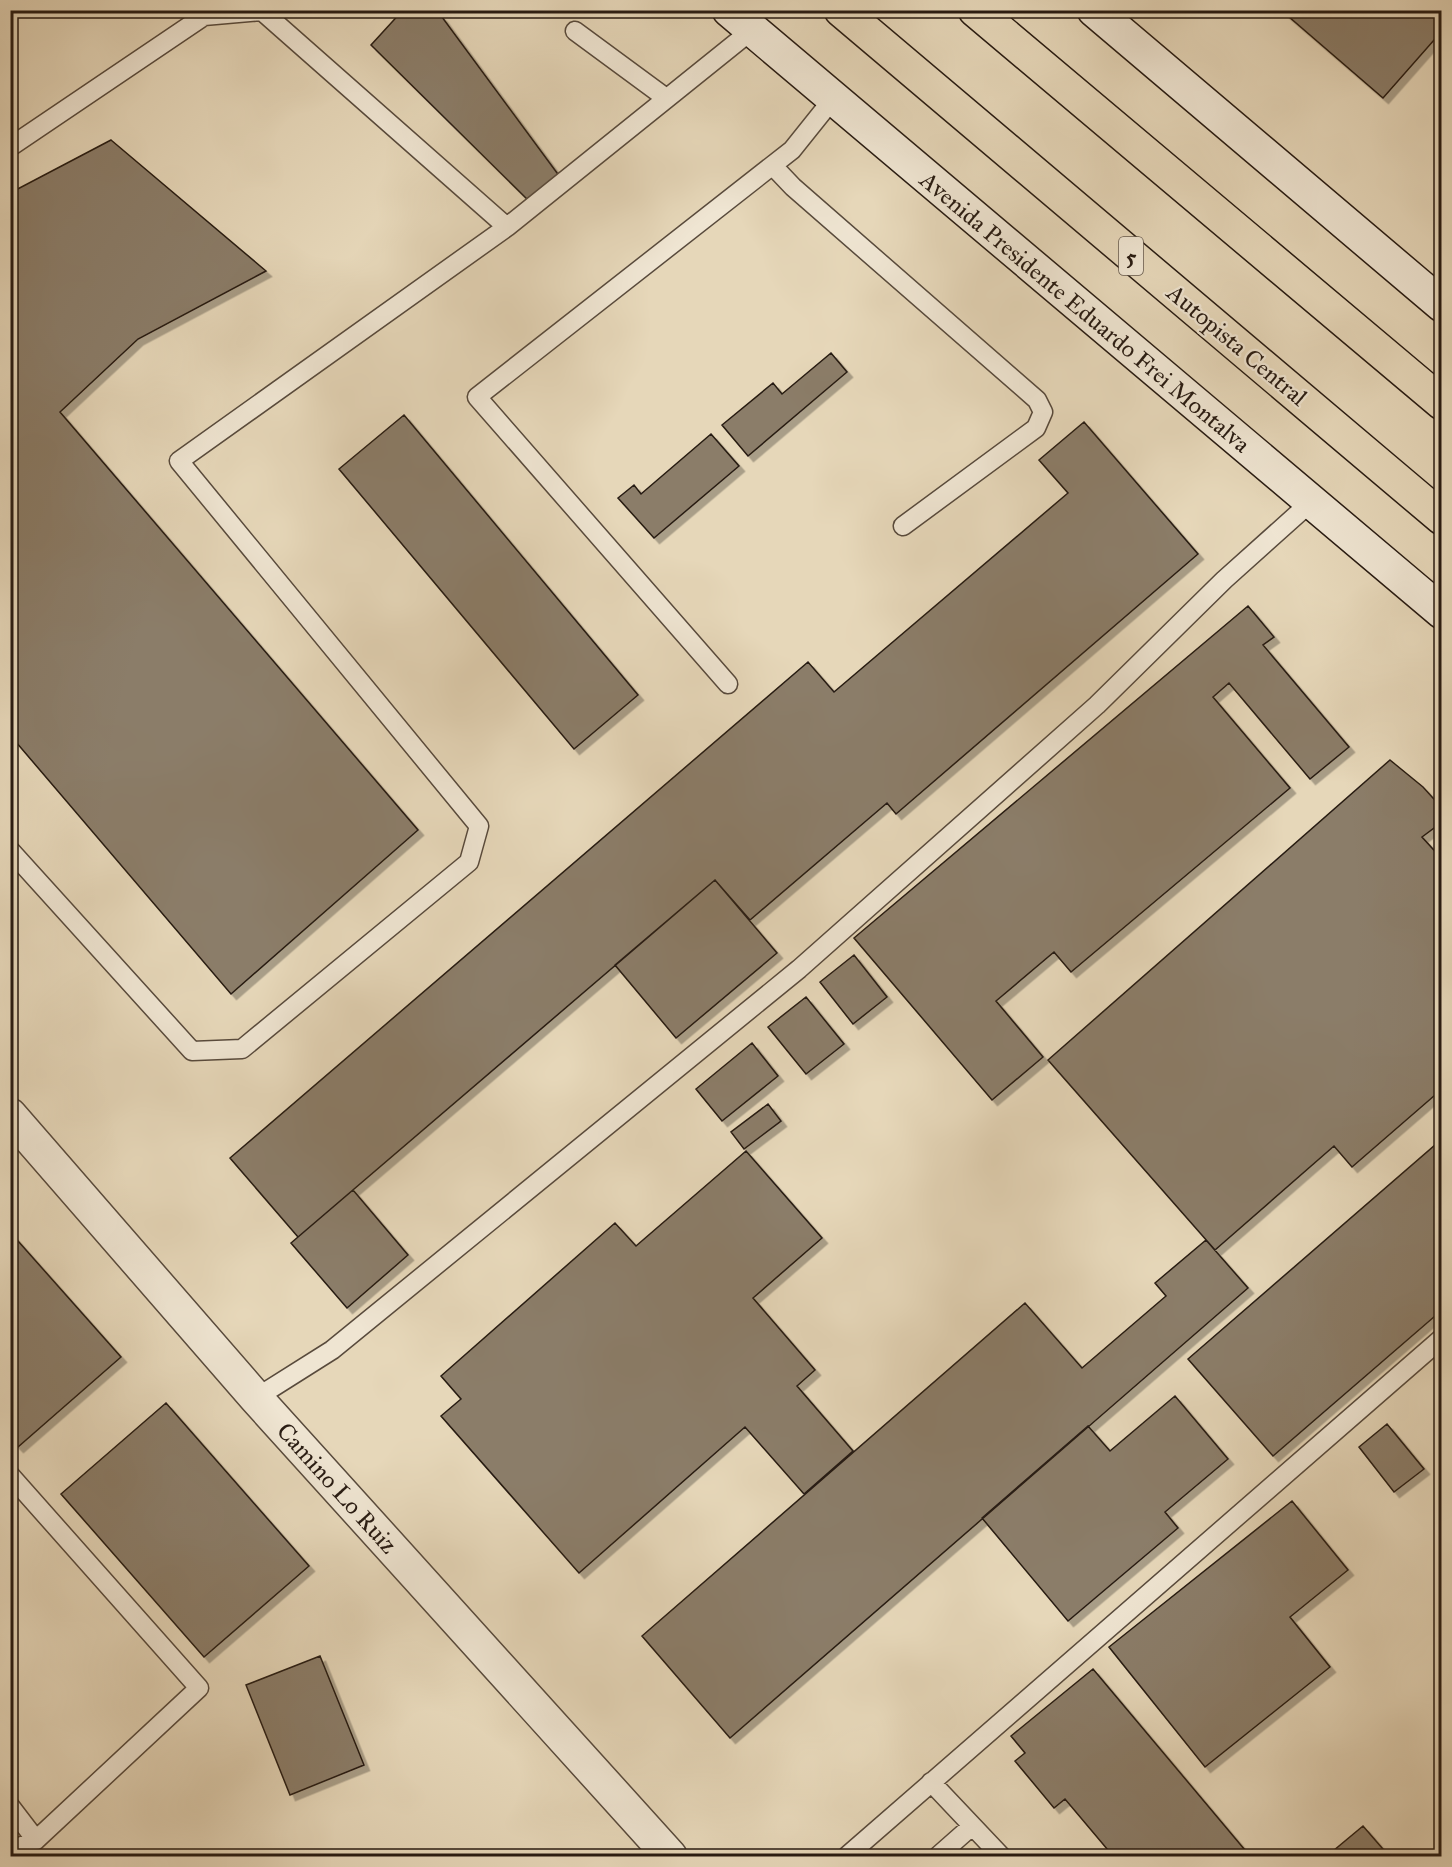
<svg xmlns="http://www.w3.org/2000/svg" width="1452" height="1867" font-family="'IM FELL Great Primer',serif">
<defs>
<filter id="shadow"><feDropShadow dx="5.5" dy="5.5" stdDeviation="0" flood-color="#0004"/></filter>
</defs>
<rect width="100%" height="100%" fill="#e6d7b9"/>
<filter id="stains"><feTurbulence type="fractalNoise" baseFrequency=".00333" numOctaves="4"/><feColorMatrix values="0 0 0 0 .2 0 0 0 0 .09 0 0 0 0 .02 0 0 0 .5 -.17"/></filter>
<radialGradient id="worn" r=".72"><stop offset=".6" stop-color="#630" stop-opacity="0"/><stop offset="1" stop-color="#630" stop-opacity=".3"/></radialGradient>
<path fill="#8b7d69" stroke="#281b12" stroke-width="1.5" filter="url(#shadow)" d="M403,10h31l8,7 118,160 -29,26 -160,-158z
M1281,10h161v21l-59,67z
M111,140l155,131 -128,68 -78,73 358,418 -187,164 -221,-259v-542z
M831,353l16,19 -99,84 -26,-31 51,-42 9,11z
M404,415l234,280 -64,54 -235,-280z
M1084,422l114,132 -302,260 -9,-11 -137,117 -35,-40 -417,357 -68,-79 578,-496 26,30 234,-199 -29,-33z
M711,434l28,32 -85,72 -36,-40 16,-13 7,9z
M1248,606l26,31 -11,8 86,102 -39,32 -81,-96 -16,14 77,91 -219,184 -17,-20 -58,49 47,56 -51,43 -138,-162z
M1390,760l33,27 19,21v14l-20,15 20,22v230l-90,78 -18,-21 -119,104 -167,-190z
M715,880l62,73 -101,85 -61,-73z
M854,955l33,42 -34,27 -33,-42z
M806,997l38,47 -38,30 -38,-47z
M752,1043l26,33 -56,45 -26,-32z
M768,1104l13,17 -37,28 -13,-17z
M1442,1139v171l-169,146 -85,-97z
M746,1151l76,87 -69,60 62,72 -18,16 56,65 -49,43 -59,-67 -166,146 -138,-157 20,-17 -20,-23 174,-153 21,23z
M353,1190l55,65 -61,53 -56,-65z
M10,1232l111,125 -103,90 -8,-8z
M1206,1240l42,48 -518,450 -88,-102 383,-333 57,65 84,-72 -11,-13z
M1175,1396l53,63 -63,53 13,16 -110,93 -86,-103 106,-92 22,25z
M166,1403l143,163 -105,91 -143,-163z
M1387,1424l37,45 -30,23 -35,-45z
M1292,1501l56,69 -58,47 40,50 -125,100 -96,-120z
M320,1656l44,109 -74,30 -44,-110z
M1093,1669l157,187h-137l-48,-57 -11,9 -39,-47 10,-8 -14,-17z
M1363,1826l26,30h-62z"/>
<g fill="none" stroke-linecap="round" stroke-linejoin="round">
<g stroke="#584a3c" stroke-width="21">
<path id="service" d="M575,31l91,67
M10,147l194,-131 58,-5 245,216 245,-197
M773,166l20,21 244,213 6,12 -7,16 -133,98
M728,684l-251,-287 315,-247 40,-50
M10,850l182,201 50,-2 227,-187 10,-36 -300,-365 328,-234
M256,1398l76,-48 467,-381 298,-264 127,-125 87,-78
M10,1475l189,213 -163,152 -26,11
M931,1782l70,74
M10,1806l26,34
M847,1856l595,-518
M938,1856l34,-30"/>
</g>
<g stroke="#584a3c" stroke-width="36">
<path id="minor" d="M10,1115l246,283 414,458"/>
</g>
<g stroke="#281b12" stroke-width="36">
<path id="secondary" d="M729,10l713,602
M1094,10l348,295"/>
</g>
<g stroke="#281b12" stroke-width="36">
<path id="motorway" d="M841,10l601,508
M975,10l467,393"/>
</g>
<use href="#service" stroke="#efe5d2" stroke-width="18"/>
<use href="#minor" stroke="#efe5d2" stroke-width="33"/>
<use href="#secondary" stroke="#efe5d2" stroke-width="33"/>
<use href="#motorway" stroke="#e6d7b9" stroke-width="33"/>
</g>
<g text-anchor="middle" stroke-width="4.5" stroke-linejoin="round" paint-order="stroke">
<rect fill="#efe5d2" stroke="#64584c" stroke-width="1.5" x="1119" y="237" width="24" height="38" rx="4.5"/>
<g font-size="22" font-weight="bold" fill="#281b12">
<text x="1131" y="264">5</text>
</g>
<g font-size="24" fill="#281b12" stroke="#efe5d2">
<text transform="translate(1085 312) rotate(40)" y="8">Avenida Presidente Eduardo Frei Montalva</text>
<text transform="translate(1237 345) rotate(40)" y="8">Autopista Central</text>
<text transform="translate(337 1488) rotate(48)" y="8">Camino Lo Ruiz</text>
</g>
</g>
<rect width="1452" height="1867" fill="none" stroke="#e6d7b9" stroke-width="36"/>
<rect x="12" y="12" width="1428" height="1843" fill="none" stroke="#281b12" stroke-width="3"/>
<rect x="18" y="18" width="1416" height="1831" fill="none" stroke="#281b12" stroke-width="1.5"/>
<rect width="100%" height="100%" filter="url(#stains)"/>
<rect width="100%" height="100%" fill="url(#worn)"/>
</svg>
